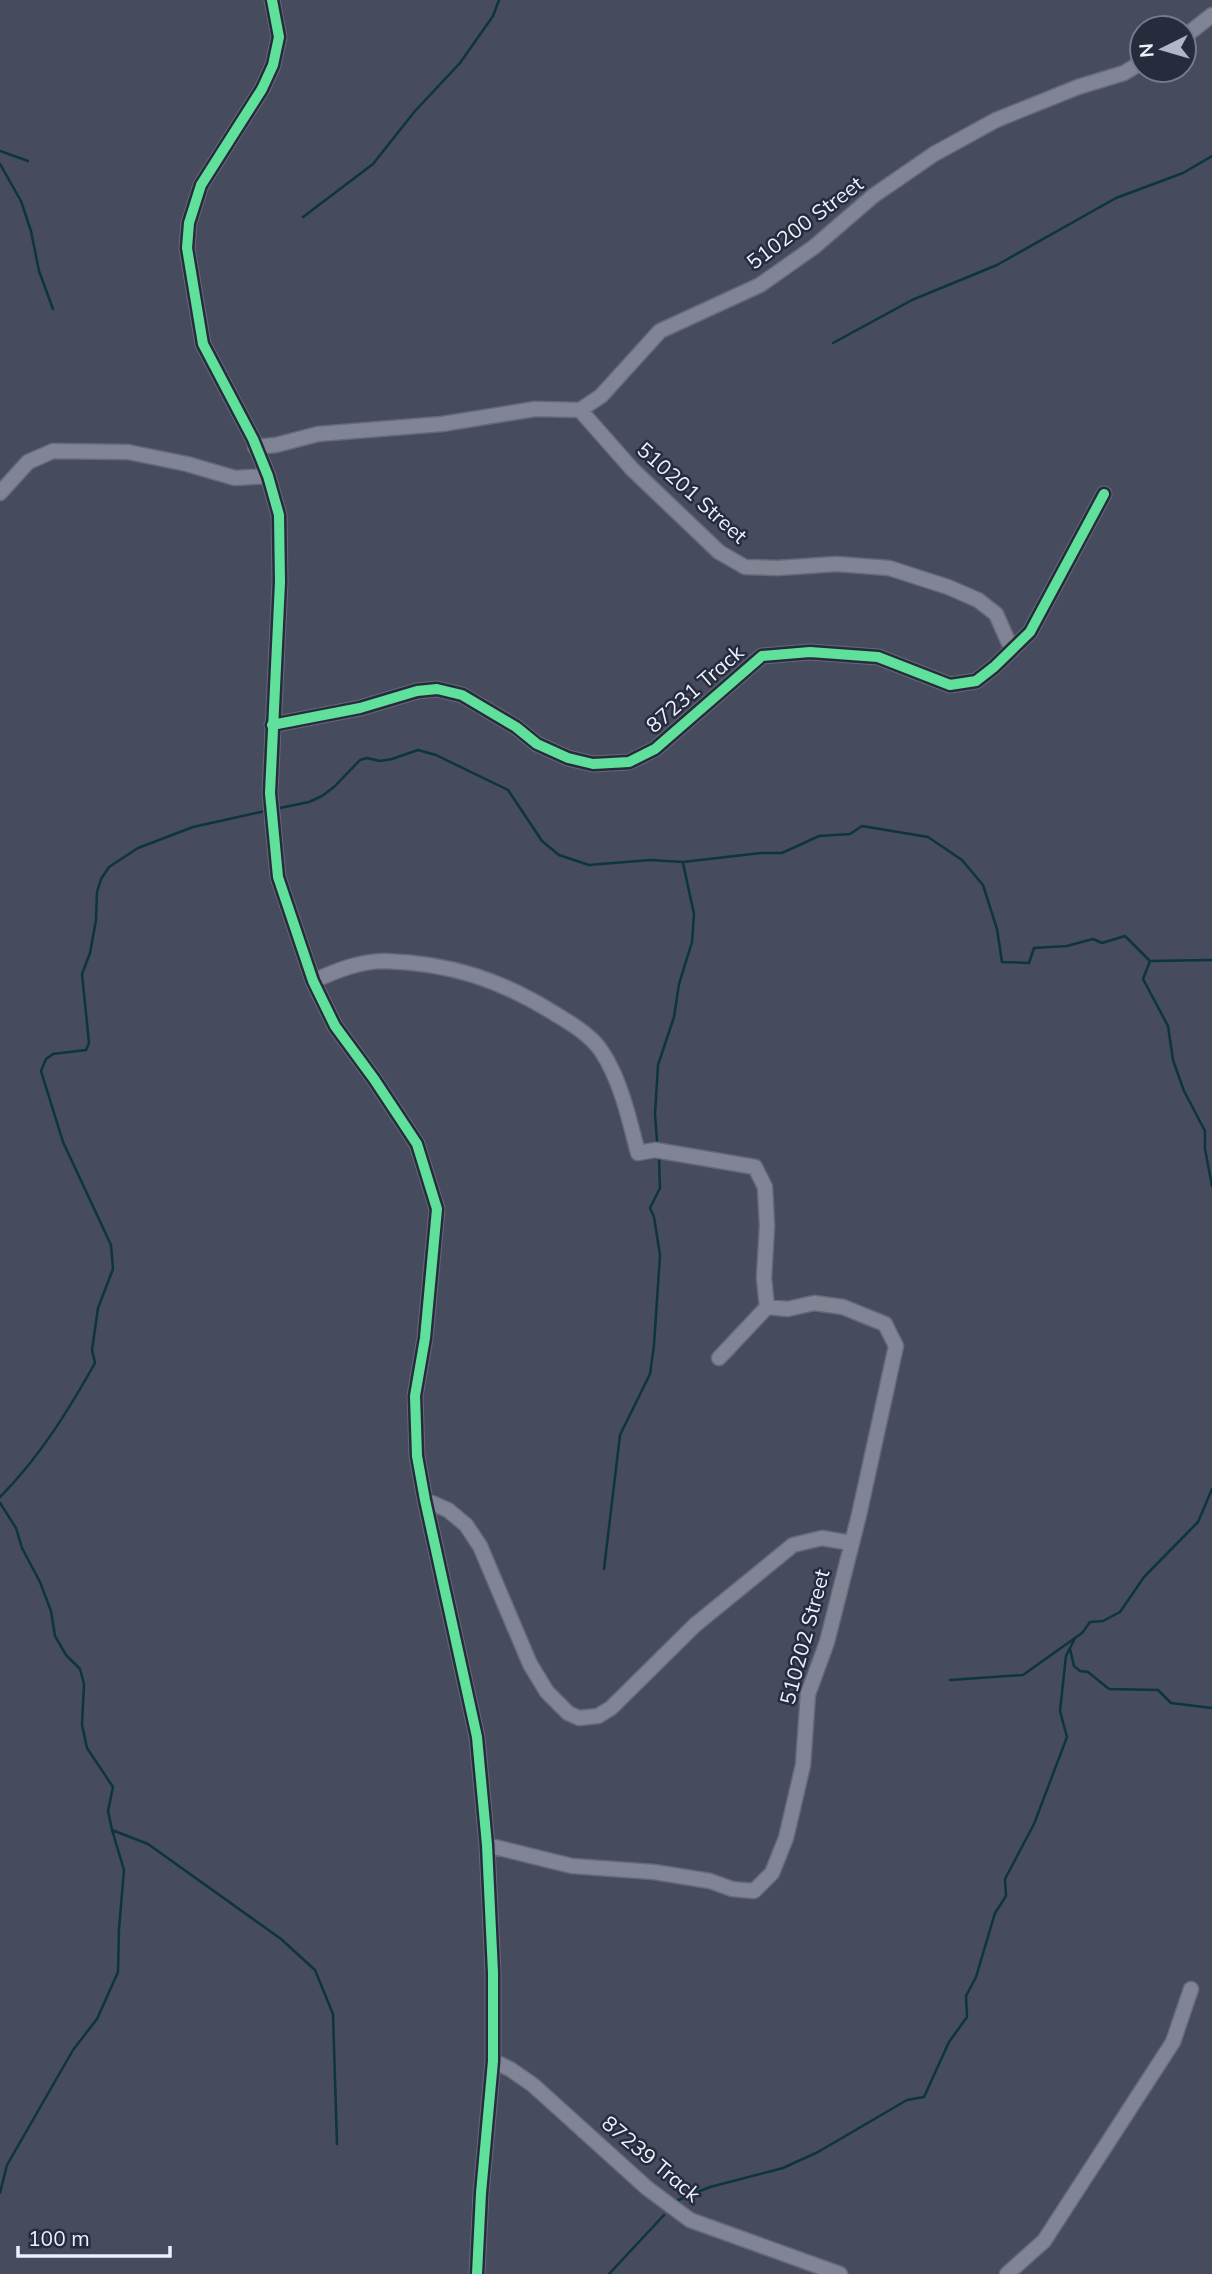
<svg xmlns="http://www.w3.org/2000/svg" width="1212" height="2274" font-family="Mulish,sans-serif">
<rect width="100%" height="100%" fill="#464b5e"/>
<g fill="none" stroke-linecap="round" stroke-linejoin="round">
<path stroke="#0c353e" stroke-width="2.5" d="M0,151l28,10
M0,164l21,37 10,30 8,40 14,38
M303,217l70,-53 42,-53 45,-48 33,-47 6,-16
M833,343l79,-43 85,-35 119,-67 67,-25 29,-17
M275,809l34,-7 13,-6 12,-9 26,-27 7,-2 13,3 12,-2 26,-9 18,5 72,35 34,51 17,14 30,10 61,-5 33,2 78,-9h21l37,-17 31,-2 12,-8 66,11 34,23 21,25 14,44 5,33 27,1 5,-15 33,-2 26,-7 9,4 23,-7 25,25 62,-1
M1150,961l-7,18 25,47 5,34 11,31 21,40v18l7,37
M657,1141l-2,-27 3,-49 16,-48 5,-33 13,-42 2,-28 -11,-51
M0,1497c39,-39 68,-86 95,-134l-3,-13 6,-42 15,-39 -2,-24 -48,-103 -22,-71 5,-12 7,-5 33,-4 3,-7 -7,-69 8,-21 6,-33 1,-28 4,-13 8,-12 29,-19 55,-21 72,-16
M0,1503l16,25 6,20 18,34 11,29 4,25 11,19 14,14 4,15 -2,41 5,23 26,39 -5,24 4,19 12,40 -5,59 -1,43 -21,47 -24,31 -66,115 -7,28
M604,1569l16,-134 30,-61 4,-29 6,-90 -6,-38 -4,-9 10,-20 -1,-29
M1070,1649l4,17 6,5 8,1 21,17 49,1 13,13 41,5
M950,1680l73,-5 59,-42 8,-11 13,-1 17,-9 24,-35 54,-55 14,-33
M112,1830l36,14 133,95 34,31 18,44 4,130
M676,2201l34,-14 73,-19 35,-16 89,-52 17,-3 25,-55 18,-25 -1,-21 10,-19 19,-64 11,-17 -1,-17 29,-55 33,-87 -7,-26 6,-55 9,-18
M609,2274l55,-59"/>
<g stroke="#656978" stroke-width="17">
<path id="minor" d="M272,0l7,37 -6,28 -11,24 -61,96 -12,38 -2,25 16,96 50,95 15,37 11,39 1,67 -10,211 8,84 35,104 22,45 39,53 43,65 20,65 -12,129 -10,58 2,60 8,44 52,237 10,108 6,128v88l-12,132 -4,81
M1184,37l28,-22
M580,410l52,59 87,83 26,15 32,1 60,-4 52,4 59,19 30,13 18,14 16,36
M255,447l21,-2 42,-11 124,-10 93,-15 45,1 21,-14 59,-65 100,-46 54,-38 59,-51 61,-42 62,-34 82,-33 46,-14 18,-11
M0,493l28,-31 25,-11 75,1 59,12 48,14 33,-2
M272,725l88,-17 57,-17 20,-2 25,6 54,32 21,17 31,14 25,6 36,-2 26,-13 107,-93 48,-4 68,5 72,28 26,-4 18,-14 36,-35 74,-138
M313,981c23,-10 46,-20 72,-20 65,2 117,19 172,54 15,9 35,21 45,37 19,29 27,67 36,101l17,-3 100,17 10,20 2,39 -3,52 3,29 -48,51
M425,1500l23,10 18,15 14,21 50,118 17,28 21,21 11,5 19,-2 13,-8 84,-83 98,-80 29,-7 29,5
M487,1845l85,21 82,6 56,9 22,8 22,2 18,-18 14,-35 17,-73 5,-71 19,-52 32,-127 37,-169 -11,-22 -42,-17 -29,-4 -26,6 -21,-2
M493,2061l17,8 23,16 114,103 43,32 150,54
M1007,2274l37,-33 129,-199 18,-53"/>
</g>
<use href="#minor" stroke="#808494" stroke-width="14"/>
<g stroke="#272c3d" stroke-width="15">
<path id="cycleway" d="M272,0l7,37 -6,28 -11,24 -61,96 -12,38 -2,25 16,96 50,95 15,37 11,39 1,67 -10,211 8,84 35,104 22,45 39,53 43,65 20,65 -12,129 -10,58 2,60 8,44 52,237 10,108 6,128v88l-12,132 -4,81
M272,725l88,-17 57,-17 20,-2 25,6 54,32 21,17 31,14 25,6 36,-2 26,-13 107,-93 48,-4 68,5 72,28 26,-4 18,-14 36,-35 74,-138"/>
</g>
<use href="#cycleway" stroke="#60e19b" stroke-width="10"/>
</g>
<g text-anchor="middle" stroke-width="5" stroke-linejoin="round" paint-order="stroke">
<g font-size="21" fill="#ecf1ff" stroke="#272c3d">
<text transform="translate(805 223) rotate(-37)" y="7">510200 Street</text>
<text transform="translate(692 493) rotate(42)" y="7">510201 Street</text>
<text transform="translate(695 689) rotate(-41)" y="7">87231 Track</text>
<text transform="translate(805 1637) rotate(-75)" y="7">510202 Street</text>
<text transform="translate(651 2159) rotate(40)" y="7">87239 Track</text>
</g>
</g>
<g transform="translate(1163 49) rotate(265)"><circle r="33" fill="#272c3d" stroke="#767b8b" stroke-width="2"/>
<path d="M0-5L12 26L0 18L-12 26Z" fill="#b2b7c7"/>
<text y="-10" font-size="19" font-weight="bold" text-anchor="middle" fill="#ecf1ff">N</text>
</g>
<path d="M18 2246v10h152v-10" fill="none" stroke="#ecf1ff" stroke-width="3.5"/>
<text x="28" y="2246" font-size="21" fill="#ecf1ff" stroke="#272c3d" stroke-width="5" paint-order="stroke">100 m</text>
</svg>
